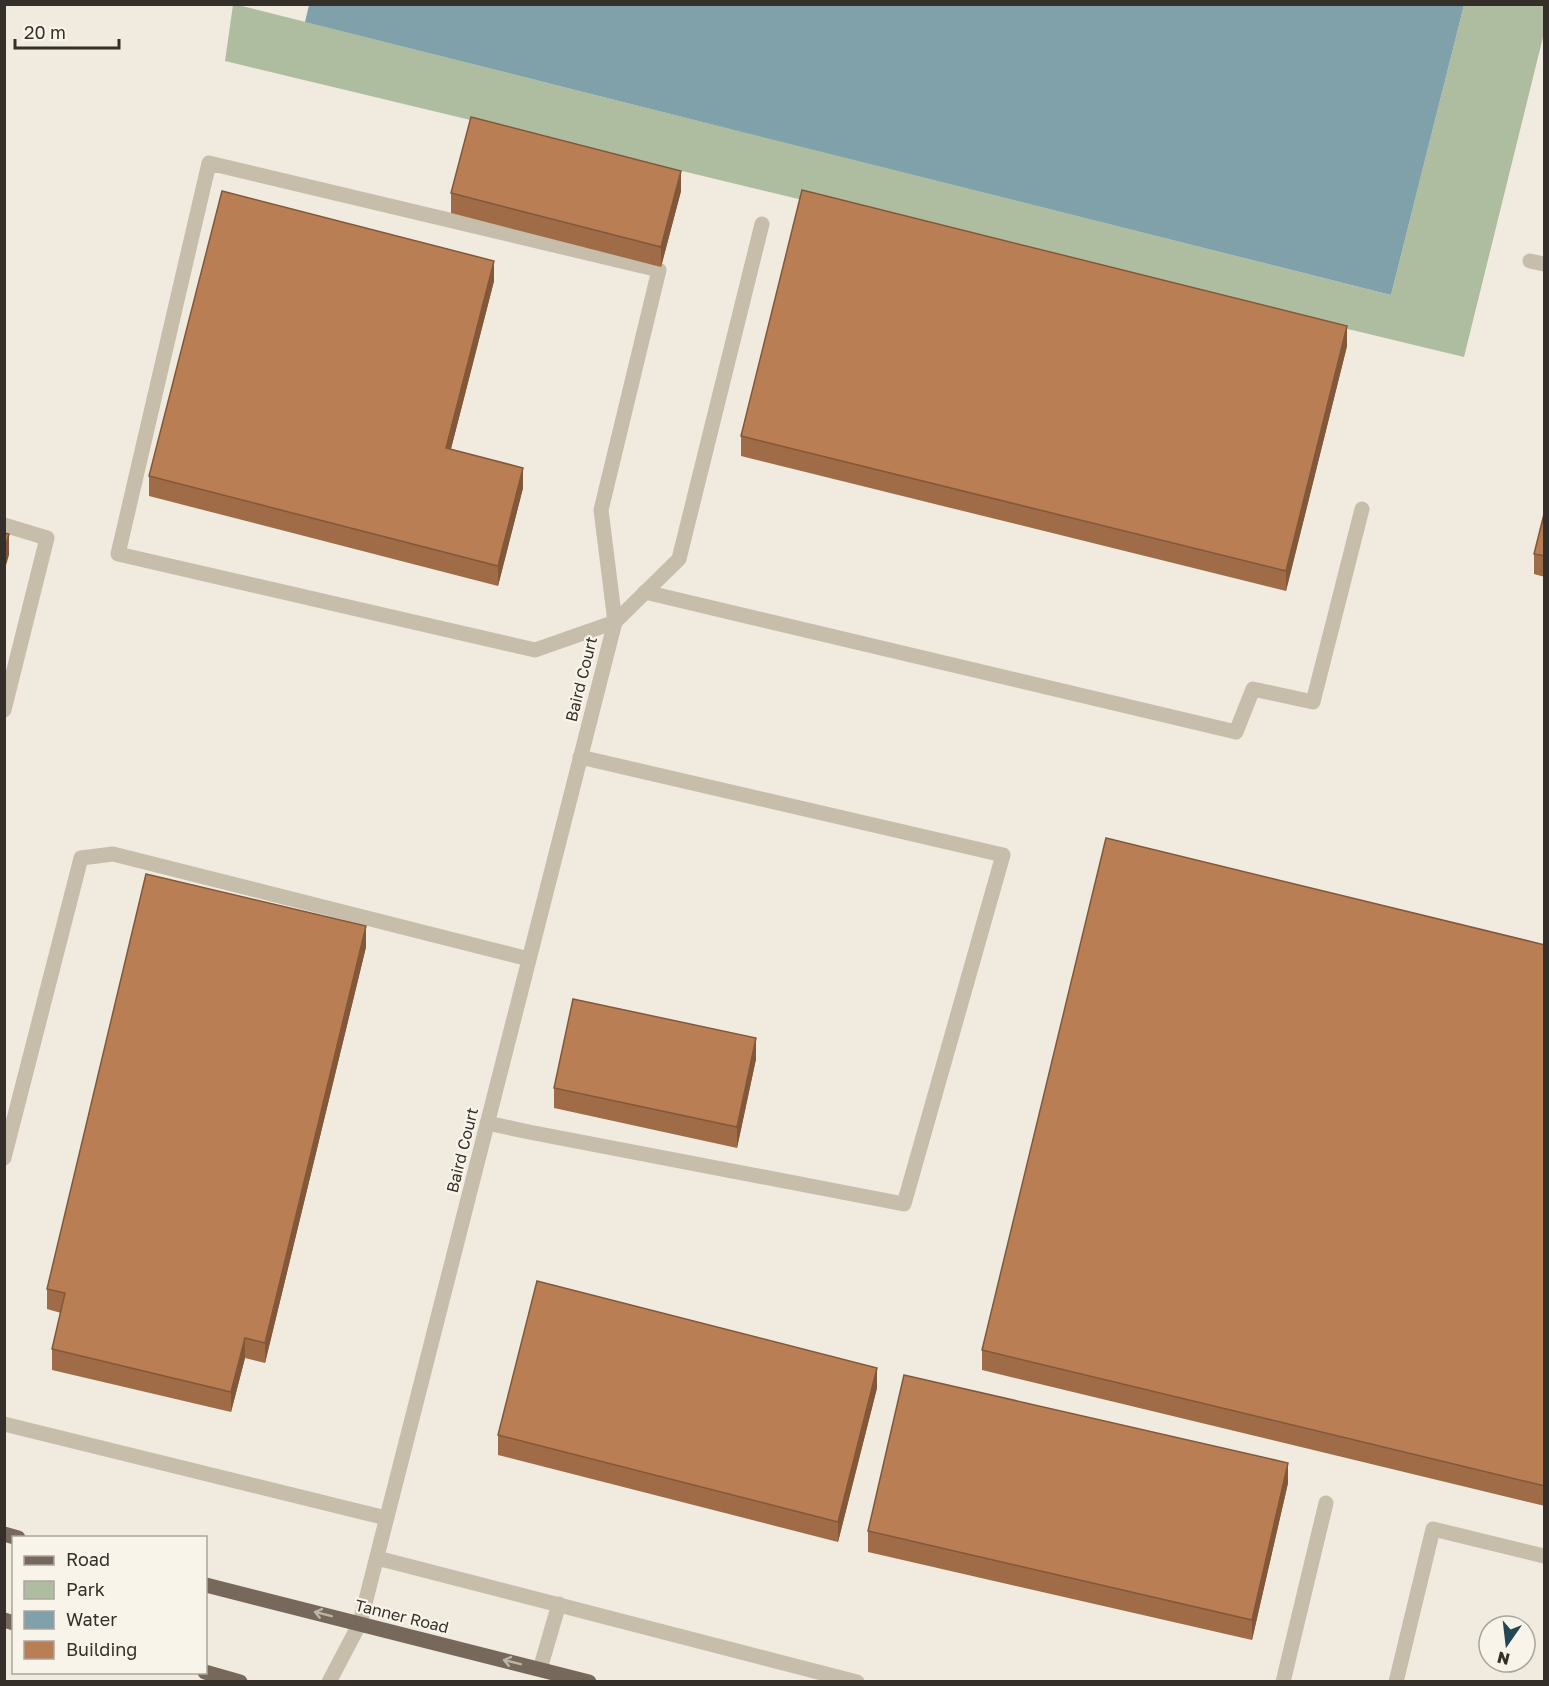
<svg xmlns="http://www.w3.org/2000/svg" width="1549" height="1686" font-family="'Golos Text',sans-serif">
<rect width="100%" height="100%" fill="#f0ebde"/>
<path fill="#aebda0" d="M233,5h5l1153,290 73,-290h80v28l-80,324 -112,-27 -26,-4 -1101,-265z"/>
<path fill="#80a1aa" d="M309,5v-1l1155,1 -73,290 -1086,-273z"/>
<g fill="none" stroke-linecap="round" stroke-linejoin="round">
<path stroke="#c7bdab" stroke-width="15" d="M1530,261l14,3
M4,525l43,13 -43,172
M645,592l591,140 17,-43 60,13 49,-193
M487,1123l42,9 375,72 99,-349 -423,-98
M4,1158l77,-300 32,-4 416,105
M4,1424l382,94
M377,1558l480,124
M540,1669l19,-65
M329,1682l31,-59 255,-1001 -14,-112 58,-240 -450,-107 -91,391 417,96 80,-28 64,-63 83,-335
M1283,1682l43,-179
M1396,1682l37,-153 111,27"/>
<path stroke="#76695c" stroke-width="15" d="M4,1534l14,4
M206,1585l383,97
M4,1620l10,3
M205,1672l35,10"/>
</g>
<path fill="#9f6c47" d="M681,191l-20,76 -210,-54v-20z
M494,281l-43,168 72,39 -25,98 -349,-90v-20z
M1347,346l-61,245 -545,-135v-20z
M1545,510v67l-11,-3v-20z
M1545,945v561l-563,-136v-20z
M366,947l-101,416 -20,-5 -14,54 -179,-42v-21l9,-36 -14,-4v-20z
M756,1059l-19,89 -183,-40v-20z
M877,1388l-39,154 -340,-87v-20z
M1288,1483l-36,157 -384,-88v-21z"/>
<path fill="#82583a" d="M681,171v20l-20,76v-20z
M494,261v20l-48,187v-20z
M1347,326v20l-61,245v-20z
M523,468v20l-25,98v-20z
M9,534v21l-5,17v-20z
M366,926v21l-101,416v-20z
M756,1038v21l-19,89v-21z
M245,1338v20l-14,54v-20z
M877,1368v20l-39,154v-20z
M1288,1463v20l-36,157v-20z"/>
<path fill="#b97e53" stroke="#82583a" stroke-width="1.5" d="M471,117l210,54 -20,76 -210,-54z
M802,190l545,136 -61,245 -545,-135z
M222,191l272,70 -48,187 77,20 -25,98 -349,-90z
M1545,510v46l-11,-2z
M4,533l5,1 -5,18z
M1106,838l439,107v541l-563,-136z
M146,874l220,52 -101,417 -20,-5 -14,54 -179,-43 13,-56 -18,-4z
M573,999l183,39 -19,89 -183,-39z
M537,1281l340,87 -39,154 -340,-87z
M904,1375l384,88 -36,157 -384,-89z"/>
<defs><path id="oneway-shaft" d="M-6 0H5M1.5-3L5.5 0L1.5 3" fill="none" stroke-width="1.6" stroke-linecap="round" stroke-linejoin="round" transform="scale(1.5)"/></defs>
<g stroke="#beb5aa">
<use href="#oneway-shaft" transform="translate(323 1614) rotate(-166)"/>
<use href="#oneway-shaft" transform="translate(512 1662) rotate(-166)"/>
</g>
<g text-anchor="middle" stroke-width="4.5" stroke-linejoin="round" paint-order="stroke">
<g font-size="16" fill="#352f2a" stroke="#f8f4ea">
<text transform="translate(581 679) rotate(-76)" y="6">Baird Court</text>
<text transform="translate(462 1150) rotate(-76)" y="6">Baird Court</text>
<text transform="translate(402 1616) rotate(14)" y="6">Tanner Road</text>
</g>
</g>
<rect width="1549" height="1686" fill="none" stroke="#352f2a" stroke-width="12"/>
<rect x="12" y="1536" width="195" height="138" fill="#f8f4ea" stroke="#aaa59d" stroke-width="1.5"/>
<rect x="24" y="1556" width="30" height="9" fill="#76695c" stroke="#aaa59d" stroke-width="1.5"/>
<text x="66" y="1566" font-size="18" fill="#352f2a">Road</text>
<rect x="24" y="1581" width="30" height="18" fill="#aebda0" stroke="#aaa59d" stroke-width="1.5"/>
<text x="66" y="1596" font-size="18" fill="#352f2a">Park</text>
<rect x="24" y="1611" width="30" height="18" fill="#80a1aa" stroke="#aaa59d" stroke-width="1.5"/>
<text x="66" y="1626" font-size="18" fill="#352f2a">Water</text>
<rect x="24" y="1641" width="30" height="18" fill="#b97e53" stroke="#aaa59d" stroke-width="1.5"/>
<text x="66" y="1656" font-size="18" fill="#352f2a">Building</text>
<g transform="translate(1507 1644) rotate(194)"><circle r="28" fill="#f8f4ea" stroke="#aaa59d" stroke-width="1.5"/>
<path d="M0-4.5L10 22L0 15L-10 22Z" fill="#234753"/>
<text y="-9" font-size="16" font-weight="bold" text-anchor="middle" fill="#352f2a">N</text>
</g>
<path d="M15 39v9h104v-9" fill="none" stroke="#352f2a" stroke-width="3"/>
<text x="24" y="39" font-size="18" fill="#352f2a" stroke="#f8f4ea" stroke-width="4.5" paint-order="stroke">20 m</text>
</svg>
